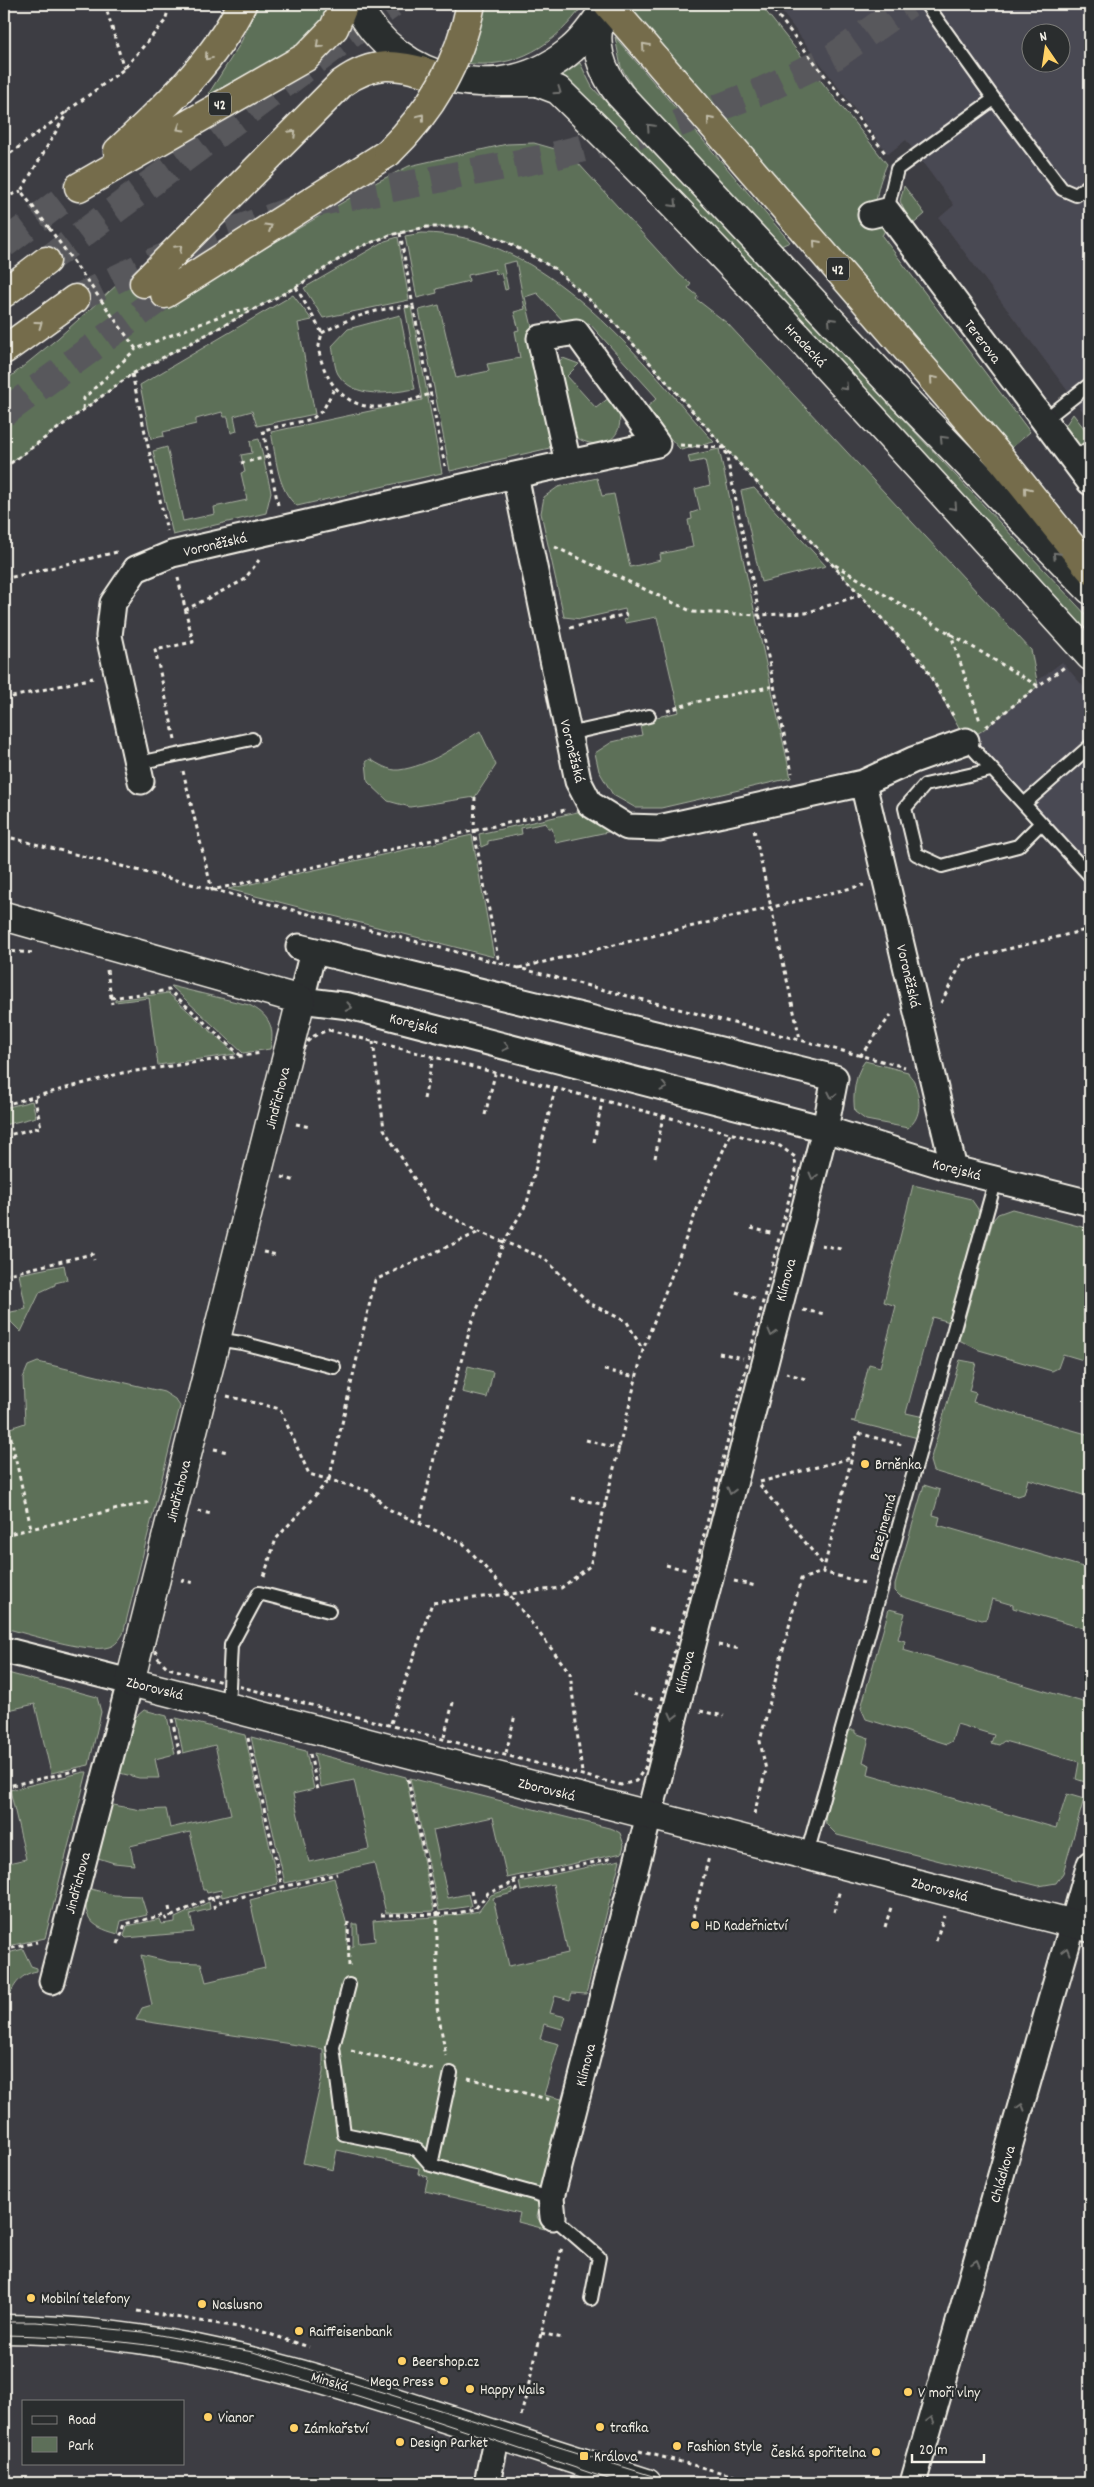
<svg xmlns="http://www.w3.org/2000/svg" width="1094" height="2487" font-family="Dekko,sans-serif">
<rect width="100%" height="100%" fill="#3d3d43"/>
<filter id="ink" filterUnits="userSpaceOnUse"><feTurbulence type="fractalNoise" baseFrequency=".02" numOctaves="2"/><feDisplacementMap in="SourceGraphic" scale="10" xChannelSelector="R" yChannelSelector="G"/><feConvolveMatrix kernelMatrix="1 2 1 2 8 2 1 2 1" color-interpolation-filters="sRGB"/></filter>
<g filter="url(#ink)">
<path fill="#4a4852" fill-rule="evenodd" d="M776,4h314v417l-151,-203 15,-13 -48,-65 -18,14zM1032,32h30v30h-30z
M1062,662l28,32v176l-122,-136z"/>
<path fill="#5d6f59" stroke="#a8b0a0" d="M259,4h70l-6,18 -23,23 -90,49 -1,-1 31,-49z
M481,4h103c-29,41 -68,66 -120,59z
M627,4h133l127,160c-8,19 -19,47 -1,64l-4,8 148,196 -21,18z
M615,37l175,205 -9,4 -146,-156 -14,-23z
M580,63l12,24 13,14 485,518v18l-527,-562z
M534,143l21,6 22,13 103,113 11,9 -3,4 10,8 -2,3 31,24 304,327 7,36 -55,44 -17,11 -43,-78 -198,-215 -113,-128 -57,-51 -48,-27 -38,-15h-42l-37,8 -35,14 -59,38 -164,87 -128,94v-86l54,-44 71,-64 47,27 201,-119 32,-16 98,-22z
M904,186l21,28 -14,12 -11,-25z
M422,233c125,0 216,125 292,209l-33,8 -37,-40 13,-12 -68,-75 -21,3 -31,-33 -12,4 31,133 -2,17 -104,24 -31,-161 20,-5 17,73 33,-7 -2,-7 33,-6 -5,-27 4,-1 -5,-18 11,-3 -9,-48 -13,3 5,25 -3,1 -4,-17 -5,1 -1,-5 -27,6 1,6 -33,8 1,4 -20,5 -12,-62z
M398,237l11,63 -86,18 -19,-30 81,-47z
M293,295l19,25 -14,3 17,91 -58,12 -5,-15 -18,5 3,15 -6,2 -3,-16h-4l-2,-5 -26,7v5l-33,8 1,4 -13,3 -11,-54z
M411,307l31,166 -145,33c-20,-16 -21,-50 -26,-74l151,-32 -17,-92z
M400,315l15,74c-25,4 -61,11 -77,-15 -4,-7 -4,-20 -6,-28l16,-17z
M563,358l16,6 -12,12 29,32 14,-11c25,30 -2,62 -36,39l-18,-72z
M1073,414l17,22v5l-11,5 -13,-13 -1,-7z
M259,439l12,53 -5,21 -93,22 -20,-84 14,-4 16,74 32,-7 -1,-7 33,-7 -6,-27 4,-1 -4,-17 11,-2 -2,-12z
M719,449l72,329 -130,30h-25l-23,-13 -14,-24 -4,-18 17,-11 30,-7 -3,-14 40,-9 -22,-95 -32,6 -1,-3 3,-1 -2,-10 -44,10 -17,-2 -23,-104 3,-16 14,-10 39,-9 5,18 12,-2 16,73 31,-7 -1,-6 33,-7 -5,-27 4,-1 -1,-6 9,-3 -5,-21 15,-4 -5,-25 -15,3 -2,-7z
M754,488l72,78 -65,16 -20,-91z
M480,731l16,34 -21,32 -65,10 -22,-6 -20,-19 -2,-20 4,-3c8,5 19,12 29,11 30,-4 56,-23 81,-39z
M586,810l26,21 -56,12 -4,-15h-4l-2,-5 -25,5 1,6 -34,7v3l-7,3 -2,-13z
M472,835l22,122 -266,-68z
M171,986l78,19c19,9 27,22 21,44l-27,4z
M168,993l68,61 -78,11 -9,-67 -34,4v-2z
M865,1061l43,11c1,4 4,5 6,9 6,17 9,35 -6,47l-42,-8 -11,-8c-3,-15 0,-39 10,-51z
M32,1101l4,16 -32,8v-17z
M913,1185l58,14 7,10 1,11 -29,102 -18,-5 -26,96 18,4 -6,21 -67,-17h4l14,-57 11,3 16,-61 -12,-4z
M1012,1209l78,20v133l-27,-8 -5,14 -6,3 -73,-21 -20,-10 34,-120 5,-6z
M64,1265l3,15 -12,3v2l-15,7 -19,40 -10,-10 -5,-9 20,-4 -7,-35z
M960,1360l16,3 -7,28 7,2 -3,9 117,33v62l-62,-18 -4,15 -6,2 -85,-25 -3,-10z
M38,1362l126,30 11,7 5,7 -57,228c-4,6 -7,11 -14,13 -20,7 -83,-14 -105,-19v-198l21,-7 -2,-45 5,-12z
M468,1366l25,6 -6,26 -25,-6z
M924,1485l16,5 -7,25 7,2 -2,8 152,44v61l-77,-22v-3l-21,-6 -6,20 -4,1 -82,-24 -5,-5v-7z
M889,1609l16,4 -7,26 7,2 -2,9 187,54v71l-2,8 -12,-4 3,-17 -75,-21 -5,4 -8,-2 3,-8 -37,-11 -5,17 -5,3 -81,-25 -5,-11z
M4,1672l93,25 4,15 -12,53 -38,8 -16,-69 -31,7z
M144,1710l23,6 8,38 -20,5 4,19h-20l-23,-6 15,-51z
M176,1718l69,17 33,149 -56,13 -1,-7 -14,3 -1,-3h-3l-13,-58 -60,14 4,19 -20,-2 -19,-6 13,-53 33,6 25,-1 4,19 61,-14 -16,-69 -32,8z
M851,1730h4v3l14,5 -6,24 7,3 -2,9 188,54 11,-34 17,5 -21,74 -7,10 -17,3 -202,-51 -11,-11 -1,-9 22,-82z
M251,1737l55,14 8,38 -21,5 16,68 60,-13 -15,-69 -33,7 -7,-34 92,24 28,134 -48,2 -12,-50 -89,20z
M84,1772h3l-42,166 -41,9v-83l22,-5 -16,-69z
M410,1778l203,51 7,4 4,12 -2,8 -115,25 -14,-61 -60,13 15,68 20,-4 3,12 -32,5z
M620,1860l-34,134 -14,-1 -2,7 -15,-4 -5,17 16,4 -4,12 -18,-5 -4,15 19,5 -15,51 22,5 -29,117 8,12 -27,-7 2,-9 -95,-22 3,-14 -10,-3 1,-6 -82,-18 -4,20 -30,-7 20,-91v-23l-187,-29 6,-12 10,-3 -11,-50 29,7 31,1 5,19 59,-14 -15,-68 84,-22 13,47v20l6,2v-23h4l2,19 16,-2 -2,-20c36,-4 71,-2 106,-10l12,-16 21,-7 1,5 -20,5 16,68 59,-13 -15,-69 -32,7 -2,-9z
M87,1888l27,7 27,1 6,19 -26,6 -3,13c-30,-8 -35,-17 -31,-46z
M209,1902l1,7 -20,5 4,18 -68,6 -2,-2 3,-10 33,-7 2,5 13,-2v-4z
M23,1949l8,17 6,2v3c-18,3 -26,17 -30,34l-3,1v-52z"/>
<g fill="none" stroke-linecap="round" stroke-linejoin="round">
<path stroke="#58585c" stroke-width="28" stroke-dasharray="28 14" stroke-linecap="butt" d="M4,244l75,-57
M46,261l346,-257
M75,299l68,-33 61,-25 106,-37 235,-46 129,-33 90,-35 71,-34 73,-52
M4,413l161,-119"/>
<g stroke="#f4f1e8" stroke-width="16">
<path id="lane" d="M926,4l68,95
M887,211l10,-42 97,-70 68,90 14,6 14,-11
M1043,421l47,-37
M1073,461l17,-14
M568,734l81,-18
M966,741l124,135
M138,763l114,-24
M991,770l-66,15 -20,23 11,46 26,12 76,-20 23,-23
M1024,804l66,-58
M216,1339l26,4 92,24
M228,1707l3,-62 28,-52 70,18
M807,1854l189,-675
M349,1985l-16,62 11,87 73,15 14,16
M451,2073l-20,92 120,33
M553,2217l46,40 -8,42"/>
</g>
<g stroke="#f4f1e8" stroke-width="29">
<path id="street" d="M871,215l16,-4 203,271
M515,475l142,-31 -81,-112 -36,6 28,125
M141,781l-32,-145 4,-33 23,-34 36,-15 343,-79 63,306 12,23 37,23 32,1 204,-45 50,-23 53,-19
M863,783l91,386
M299,947l536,131 -10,51 -274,1069 2,19
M313,951l-12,49 48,6 476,123 129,40 136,34
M4,1650l126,32 -78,299
M487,2483l10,-48
M913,2483l177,-619"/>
</g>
<g stroke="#f4f1e8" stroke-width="31">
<path id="secondary" d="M357,4c39,80 147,105 215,45 12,-10 20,-22 29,-35
M601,13c-9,31 -1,57 19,82l279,298 191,197
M494,82h43l21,8c186,181 358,375 532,566
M4,916l297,84 -171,682 960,246
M4,2329c152,0 291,40 434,87 70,22 139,45 209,67"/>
</g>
<g stroke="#f4f1e8" stroke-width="31">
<path id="highway" d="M608,4l391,452 91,113
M118,151c46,-43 97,-90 124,-147
M79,187l227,-130 28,-29 10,-24
M144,283l198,-200c32,-23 54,-19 90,-9
M4,293l42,-32
M165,294l223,-141
M4,350l71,-51"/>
</g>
<path stroke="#f4f1e8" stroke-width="3" stroke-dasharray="4 4" stroke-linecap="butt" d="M105,4l19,65
M769,4l117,150
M4,158l120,-89 41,-48 5,-17
M4,198l17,-7
M49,228l-28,-37 47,-80
M400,233l13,73
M296,287l26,46c-1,5 -4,13 -3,18 5,28 24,55 55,56 19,0 38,-7 56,-13
M101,300l35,49 92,-36 23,-5
M322,333c28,-16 59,-26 91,-27l32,160
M132,374l35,157
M83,409l1,-11 52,-49
M680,445l45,3 67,325
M241,463l27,-6
M4,468l128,-94 164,-87 59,-38 35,-14 37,-8h42l38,15 48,27 57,51 113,128 198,215 32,56
M278,505l-15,-75 49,-11 11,-9 11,-21
M555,547l138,65 66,3 47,-2 54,-18
M835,565l203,121 28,-20
M4,579l113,-27
M185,610l59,-30 15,-20
M570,628l57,-14
M950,632l30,89
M4,699l89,-21
M667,711l24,-8 83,-17
M986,727l52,-41
M175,739l-20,-89 38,-8 -15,-64
M183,771l29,119 353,-80
M475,797l-1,34 25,132
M754,830l46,209
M4,836l901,231
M4,951l30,2
M519,968l345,-83
M107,970l5,34
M111,998l58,-8 72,66
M941,1003l22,-43 127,-31
M329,1030l451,116 15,11 1,14 -151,597 -9,13 -15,4 -453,-117 -11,-11 -3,-14 146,-586c7,-18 10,-21 29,-27z
M373,1041l11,88 47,77 48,26 25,10 -32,80 -38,136 -14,64
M860,1056l31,-41
M555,1089l-28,114 -23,39 40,16 45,45 38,19 15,27
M424,1099l9,-41
M4,1105l118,-32 140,-20
M485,1115l10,-41
M296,1124l14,3
M4,1136l37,-9 -7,-31
M594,1142l8,-41
M655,1158l8,-42
M282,1177l14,4
M751,1228l23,6
M821,1245l20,4
M263,1252l14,3
M4,1275l88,-21 2,6
M736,1292l21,7
M803,1310l22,4
M719,1353l24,5
M604,1370l32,7
M786,1373l23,7
M227,1396l53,13 29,65 60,17 19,18 75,34 46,51 61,79 12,100
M9,1429l22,99
M4,1437l7,-1
M586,1440l34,9
M214,1449l14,3
M4,1459l11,-3
M760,1482l91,-24
M760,1485l64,81
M572,1498l34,7
M198,1511l14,3
M4,1535l145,-33
M666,1565l21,5
M823,1572l35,-139 44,12
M264,1576l12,-37 53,-59 46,-200 104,-48
M181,1580l14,3
M734,1581l22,5
M650,1628l21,6
M718,1645l23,4
M633,1694l21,6
M700,1711l24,5
M172,1719l8,36
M391,1723l41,-120 129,-15 29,-22 53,-216 56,-146 32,-71
M444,1737l10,-38
M248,1738l34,149 55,-13
M506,1753l9,-38
M310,1754l8,36
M408,1779l29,135v93l9,49
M4,1787l79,-18
M754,1814l12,-44 -6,-29 41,-162 22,-7 41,11
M514,1880l3,14
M471,1891l4,17
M212,1897l3,13
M169,1907l2,10
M834,1912l6,-23
M381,1915l72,-1 22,-5 13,-16 21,-8 1,-4 103,-23
M693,1917l16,-60
M348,1922l1,45
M885,1927l7,-23
M936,1941l8,-25
M118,1944l7,-20 40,-9 1,4 46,-22 6,-1 2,6 62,-15
M4,1950l33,-8
M351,2051l82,18
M468,2078l83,22
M137,2311l120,19 52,17
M541,2333l21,5
M521,2416l41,-169
M639,2451l123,32"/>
<use href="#lane" stroke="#2a2d2e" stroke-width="12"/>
<use href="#street" stroke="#2a2d2e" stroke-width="25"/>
<use href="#secondary" stroke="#2a2d2e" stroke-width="28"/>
<use href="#highway" stroke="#746c4b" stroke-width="28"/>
<path stroke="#f4f1e8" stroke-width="1" d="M4,2322h32l107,10 110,20 422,131
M4,2335c62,1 127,6 188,17 57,11 113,28 169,45 87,27 173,57 259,86"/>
<g stroke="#f4f1e8" stroke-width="31" stroke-linecap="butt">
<path id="highway-bridge" d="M388,153c43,-42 71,-89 83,-149"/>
</g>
<path stroke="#f4f1e8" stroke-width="3" stroke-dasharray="4 4" stroke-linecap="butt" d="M49,228l52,72"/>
<use href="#highway-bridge" stroke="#746c4b" stroke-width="28"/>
</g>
<defs><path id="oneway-chevron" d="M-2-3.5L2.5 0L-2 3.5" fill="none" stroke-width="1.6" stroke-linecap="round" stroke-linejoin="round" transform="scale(1.25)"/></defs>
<g stroke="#c1bca9">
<use href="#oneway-chevron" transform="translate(319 45) rotate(136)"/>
<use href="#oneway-chevron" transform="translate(645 46) rotate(-132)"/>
<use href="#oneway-chevron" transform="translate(208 57) rotate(130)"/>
<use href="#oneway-chevron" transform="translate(421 117) rotate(-52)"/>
<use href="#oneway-chevron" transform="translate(710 120) rotate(-131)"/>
<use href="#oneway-chevron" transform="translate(180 128) rotate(149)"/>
<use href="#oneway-chevron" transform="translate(293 133) rotate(-45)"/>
<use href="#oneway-chevron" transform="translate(269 227) rotate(-31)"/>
<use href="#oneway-chevron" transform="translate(816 243) rotate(-131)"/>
<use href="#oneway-chevron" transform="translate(179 248) rotate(-45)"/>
<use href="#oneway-chevron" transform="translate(39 324) rotate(-36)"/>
<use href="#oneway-chevron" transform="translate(933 379) rotate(-131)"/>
<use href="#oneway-chevron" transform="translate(1027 490) rotate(-129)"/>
</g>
<g stroke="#71726f">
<use href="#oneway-chevron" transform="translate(558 91) rotate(35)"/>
<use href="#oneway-chevron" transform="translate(650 127) rotate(-133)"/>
<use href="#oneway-chevron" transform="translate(674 204) rotate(47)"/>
<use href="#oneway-chevron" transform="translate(831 321) rotate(-133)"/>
<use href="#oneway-chevron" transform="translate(845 387) rotate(47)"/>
<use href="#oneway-chevron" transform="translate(943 439) rotate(-134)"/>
<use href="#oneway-chevron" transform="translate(954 507) rotate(48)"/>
<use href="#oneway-chevron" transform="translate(1056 555) rotate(-134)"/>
<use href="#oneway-chevron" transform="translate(349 1007) rotate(11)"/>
<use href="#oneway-chevron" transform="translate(506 1047) rotate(14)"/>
<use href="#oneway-chevron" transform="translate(664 1087) rotate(14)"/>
<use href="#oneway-chevron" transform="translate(832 1095) rotate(102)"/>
<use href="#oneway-chevron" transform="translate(813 1176) rotate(105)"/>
<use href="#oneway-chevron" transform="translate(772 1333) rotate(105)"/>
<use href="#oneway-chevron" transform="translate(731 1491) rotate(104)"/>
<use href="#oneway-chevron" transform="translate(673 1716) rotate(104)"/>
<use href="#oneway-chevron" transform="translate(1066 1951) rotate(-74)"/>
<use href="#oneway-chevron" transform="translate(1021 2107) rotate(-74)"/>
<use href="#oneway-chevron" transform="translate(976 2263) rotate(-74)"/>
<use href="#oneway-chevron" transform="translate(931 2420) rotate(-74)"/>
</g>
</g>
<g fill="#ffd166" stroke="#2a2d2e" stroke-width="2">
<circle cx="865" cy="1464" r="5"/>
<circle cx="695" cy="1925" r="5"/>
<circle cx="31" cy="2298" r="5"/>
<circle cx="202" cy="2304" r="5"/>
<circle cx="299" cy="2331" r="5"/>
<circle cx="402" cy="2361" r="5"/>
<circle cx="444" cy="2381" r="5"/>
<circle cx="470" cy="2389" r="5"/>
<circle cx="908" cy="2392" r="5"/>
<circle cx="208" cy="2417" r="5"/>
<circle cx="600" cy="2427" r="5"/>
<circle cx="294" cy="2428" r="5"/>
<circle cx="400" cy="2442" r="5"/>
<circle cx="677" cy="2446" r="5"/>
<circle cx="876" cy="2452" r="5"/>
<rect x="579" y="2451" width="10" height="10" rx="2.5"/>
</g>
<g text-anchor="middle" stroke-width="4.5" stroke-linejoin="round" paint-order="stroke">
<g fill="#2a2d2e" stroke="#b7b6b0" stroke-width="1">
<rect x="209" y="92.5" width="22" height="23" rx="4"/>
<rect x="827" y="257.5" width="22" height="23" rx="4"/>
</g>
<g font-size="14" font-weight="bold" fill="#f4f1e8">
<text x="220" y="109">42</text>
<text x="838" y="274">42</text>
</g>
<g font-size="15" fill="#f4f1e8" stroke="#2a2d2e">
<text transform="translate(983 341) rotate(53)" y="5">Tererova</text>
<text transform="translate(806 345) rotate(47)" y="5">Hradecká</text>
<text transform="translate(215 544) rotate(-13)" y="5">Voroněžská</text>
<text transform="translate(573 751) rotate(76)" y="5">Voroněžská</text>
<text transform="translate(909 976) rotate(77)" y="5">Voroněžská</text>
<text transform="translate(414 1023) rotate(14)" y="5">Korejská</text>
<text transform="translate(277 1098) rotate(-76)" y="5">Jindřichova</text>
<text transform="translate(957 1169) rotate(15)" y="5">Korejská</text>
<text transform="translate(785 1280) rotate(-75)" y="5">Klímova</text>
<text transform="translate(178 1491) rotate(-76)" y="5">Jindřichova</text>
<text transform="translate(882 1527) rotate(-75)" y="5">Bezejmenná</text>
<text transform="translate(684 1672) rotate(-76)" y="5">Klímova</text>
<text transform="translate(155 1688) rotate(14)" y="5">Zborovská</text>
<text transform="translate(547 1789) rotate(14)" y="5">Zborovská</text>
<text transform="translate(77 1883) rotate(-75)" y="5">Jindřichova</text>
<text transform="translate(940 1889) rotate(15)" y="5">Zborovská</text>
<text transform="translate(585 2065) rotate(-76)" y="5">Klímova</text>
<text transform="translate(1002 2174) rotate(-74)" y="5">Chládkova</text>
<text transform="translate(330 2381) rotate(17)" y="5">Minská</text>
</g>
<g font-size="15" fill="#f4f1e8" stroke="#2a2d2e" text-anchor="start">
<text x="875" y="1469">Brněnka</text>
<text x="705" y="1930">HD Kadeřnictví</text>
<text x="41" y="2303">Mobilní telefony</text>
<text x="212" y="2309">Naslusno</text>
<text x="309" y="2336">Raiffeisenbank</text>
<text x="412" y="2366">Beershop.cz</text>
<text x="434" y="2386" text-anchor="end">Mega Press</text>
<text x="480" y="2394">Happy Nails</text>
<text x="918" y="2397">V moři vlny</text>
<text x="218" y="2422">Vianor</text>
<text x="610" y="2432">trafika</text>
<text x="304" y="2433">Zámkařství</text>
<text x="410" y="2447">Design Parket</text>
<text x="687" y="2451">Fashion Style</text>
<text x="866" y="2457" text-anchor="end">Česká spořitelna</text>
<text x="594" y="2461">Králova</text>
</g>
</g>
<rect width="1094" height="2487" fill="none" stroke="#2a2d2e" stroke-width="20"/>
<rect x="10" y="10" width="1074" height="2467" fill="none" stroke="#f4f1e8" stroke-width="2" filter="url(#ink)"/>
<rect x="22" y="2400" width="162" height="65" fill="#2a2d2e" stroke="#7b7b78"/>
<rect x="32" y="2416" width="25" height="8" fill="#2a2d2e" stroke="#7b7b78"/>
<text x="68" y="2424" font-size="15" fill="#f4f1e8">Road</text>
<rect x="32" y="2437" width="25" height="15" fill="#5d6f59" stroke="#7b7b78"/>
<text x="68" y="2450" font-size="15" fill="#f4f1e8">Park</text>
<g transform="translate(1046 48) rotate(347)"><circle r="24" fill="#2a2d2e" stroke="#7b7b78"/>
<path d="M0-4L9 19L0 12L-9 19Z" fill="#ffd166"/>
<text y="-8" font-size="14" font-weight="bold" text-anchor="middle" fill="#f4f1e8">N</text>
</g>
<path d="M912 2454v8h72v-8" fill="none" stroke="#f4f1e8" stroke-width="2.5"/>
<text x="919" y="2454" font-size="15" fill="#f4f1e8" stroke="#2a2d2e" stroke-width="4" paint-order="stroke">20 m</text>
</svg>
